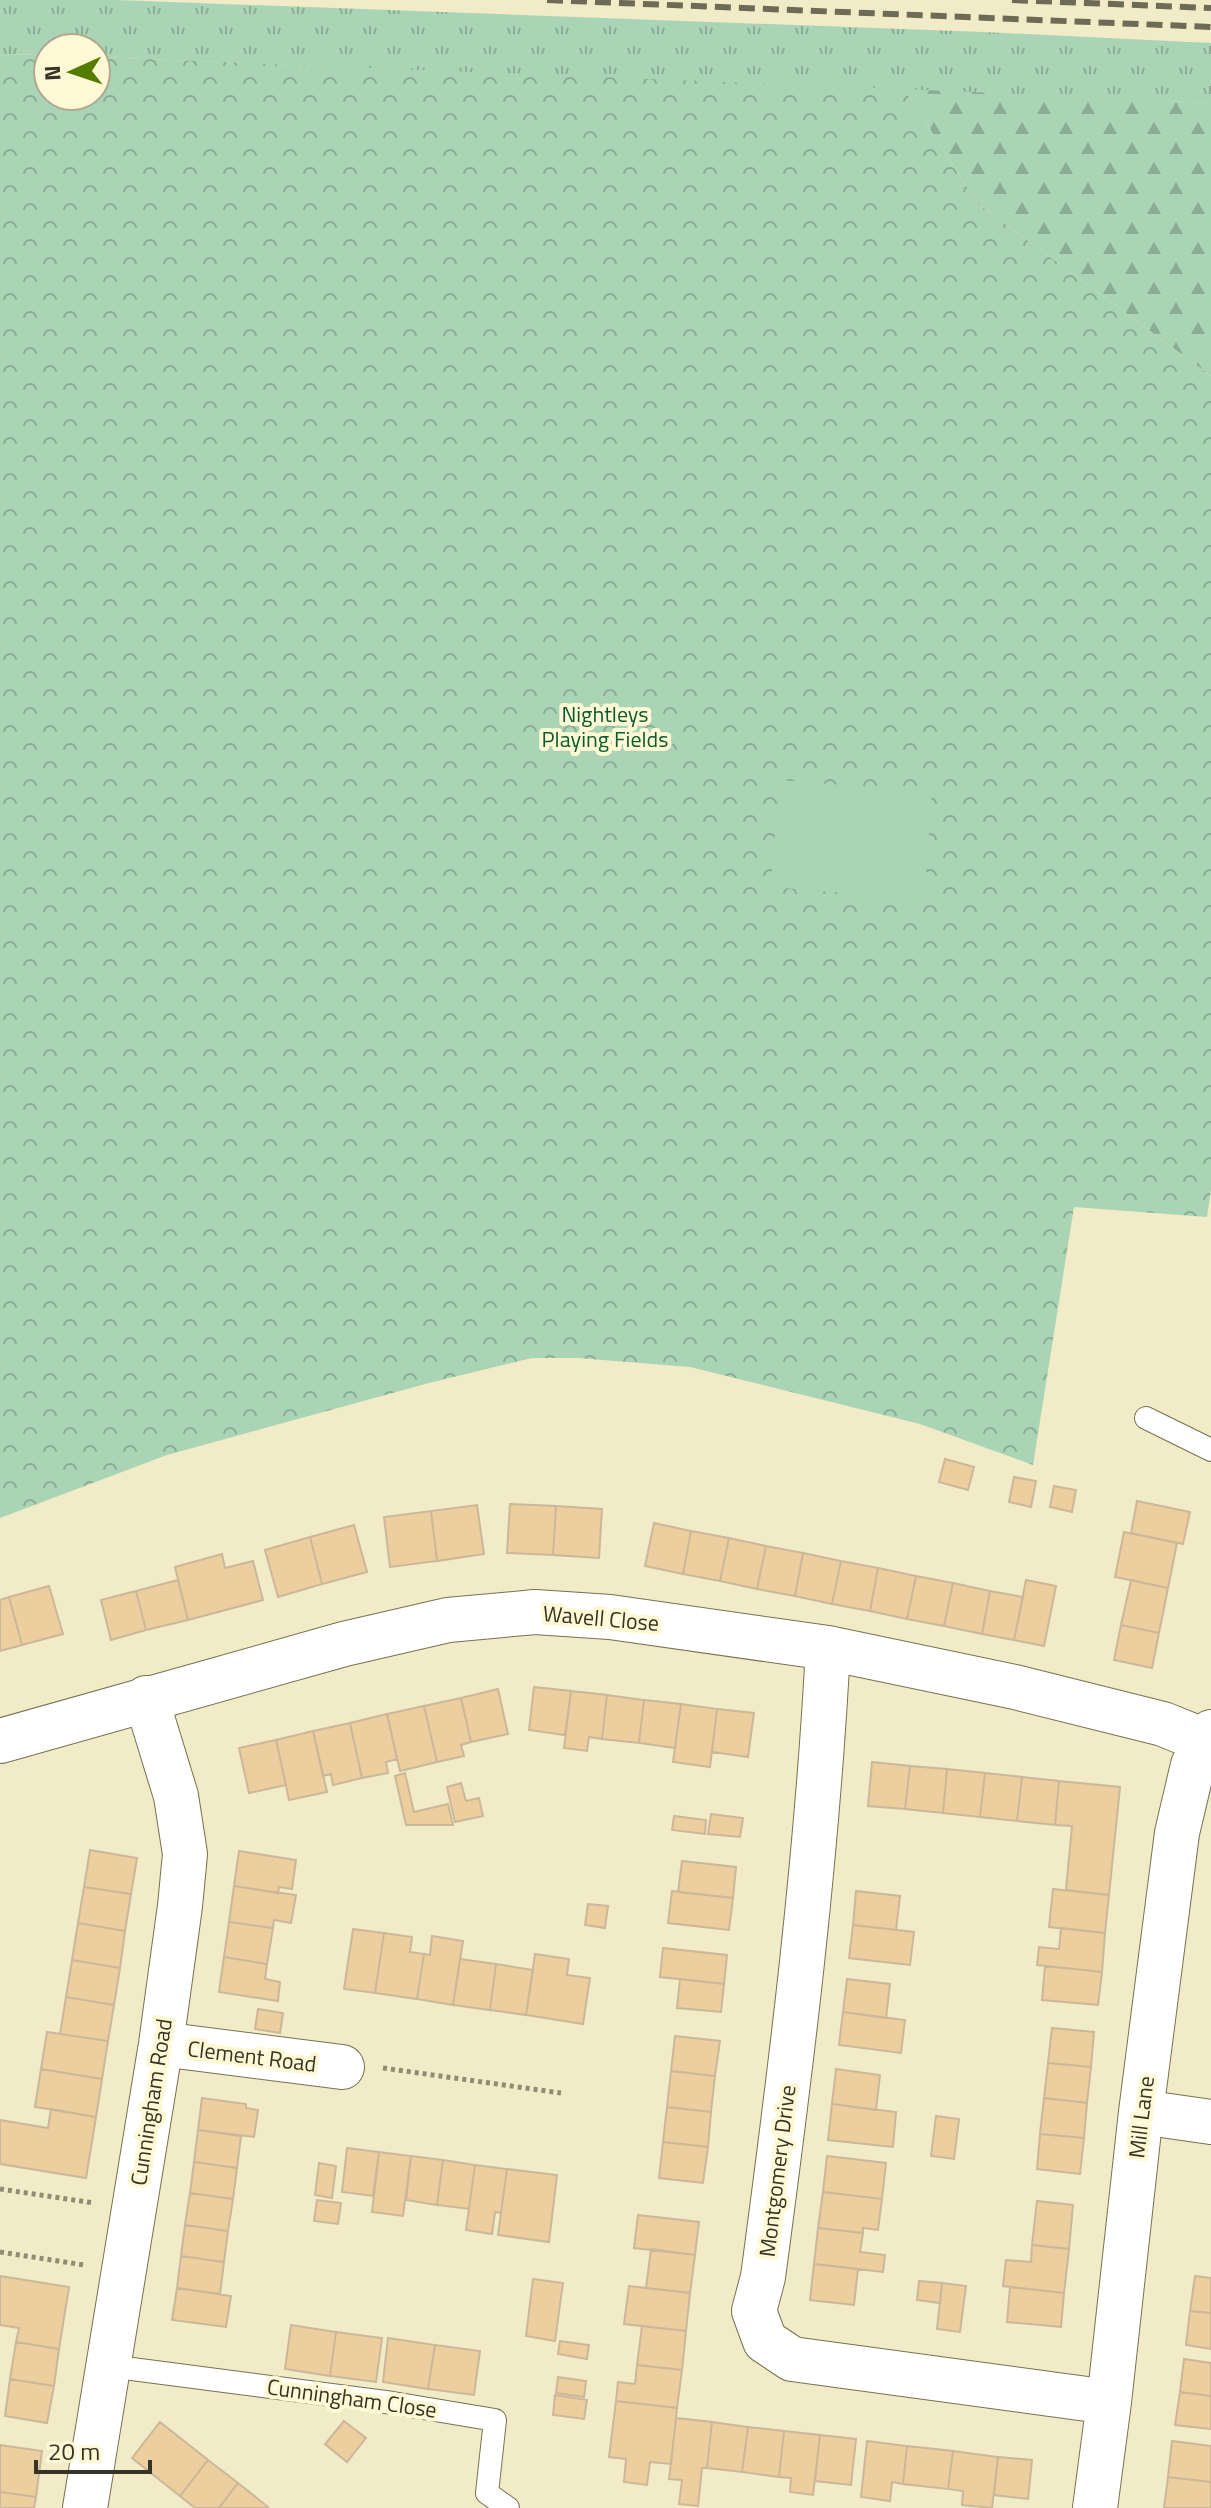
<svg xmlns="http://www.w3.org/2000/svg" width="1211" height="2508" font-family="'Titillium Web',sans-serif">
<defs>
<pattern id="grass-tufts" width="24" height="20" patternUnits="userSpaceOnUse" patternTransform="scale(2)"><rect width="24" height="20" fill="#a9d4b5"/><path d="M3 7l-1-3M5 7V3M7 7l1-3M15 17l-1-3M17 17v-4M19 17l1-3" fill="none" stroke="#8aad93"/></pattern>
<pattern id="forest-firs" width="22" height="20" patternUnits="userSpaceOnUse" patternTransform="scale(2)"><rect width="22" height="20" fill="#a9d4b5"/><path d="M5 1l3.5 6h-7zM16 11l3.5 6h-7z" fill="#8aad93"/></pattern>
<pattern id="park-crowns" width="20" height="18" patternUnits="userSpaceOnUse" patternTransform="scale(2)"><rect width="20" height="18" fill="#a9d4b5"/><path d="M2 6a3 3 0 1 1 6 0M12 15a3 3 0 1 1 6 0" fill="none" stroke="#8aad93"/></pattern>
</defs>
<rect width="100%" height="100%" fill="#f1ebc7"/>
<path fill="url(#grass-tufts)" d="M0,0h117l866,32 228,11v60l-1115,-46v-9h-48v7l-48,-1z"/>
<path fill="url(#forest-firs)" d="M904,89l307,14v273l-233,-172z"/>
<path fill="url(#park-crowns)" d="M0,54l48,1v41h48v-39l808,32 74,115 233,172v814l-4,27 -133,-10 -41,258 -113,-41 -230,-57 -112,-9h-46l-103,25 -262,72 -167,63z"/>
<path fill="#a9d4b5" d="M779,780l153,12 -8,107 -153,-12z"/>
<path fill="#edce9e" stroke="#cbb799" stroke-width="2" d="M945,1459l29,8 -6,23 -29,-8z
M1014,1477l22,4 -5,26 -22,-5z
M1054,1486l22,4 -4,22 -22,-5z
M1137,1501l53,11 -7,32 -52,-11z
M510,1504l46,2 -3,49 -46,-2z
M477,1505l7,49 -47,7 -6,-50z
M556,1506l46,3 -3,49 -46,-3z
M431,1511l6,50 -47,6 -6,-50z
M654,1523l37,8 -8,43 -38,-8z
M354,1525l13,47 -45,12 -12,-47z
M691,1531l38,7 -9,43 -37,-7z
M1124,1532l53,11 -9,45 -53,-11z
M310,1537l12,47 -44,13 -13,-47z
M729,1538l37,8 -9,43 -37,-8z
M766,1546l37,7 -8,43 -38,-7z
M803,1553l38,8 -9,43 -37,-8z
M222,1554l3,14 28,-7 10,39 -75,20 -13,-53z
M841,1561l37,7 -8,43 -38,-7z
M878,1568l38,8 -9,43 -37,-8z
M916,1576l37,7 -9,43 -37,-7z
M178,1580l10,40 -42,10 -10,-39z
M1026,1580l30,6 -12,60 -30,-6z
M1131,1580l37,8 -9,45 -38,-8z
M953,1583l37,8 -8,43 -38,-8z
M49,1586l14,48 -41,11 -13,-48z
M136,1591l10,39 -35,10 -10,-40z
M990,1591l33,6 -9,43 -32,-6z
M9,1597l13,48 -22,6v-51z
M1121,1625l38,8 -7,35 -38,-8z
M534,1687l37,4 -6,44 -36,-5z
M498,1689l10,45 -37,8 -10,-44z
M571,1691l36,4 -5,44 -13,-2 -2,14 -23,-3z
M607,1695l37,5 -5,43 -37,-4z
M461,1698l10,44 -10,3 3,11 -27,6 -13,-56z
M644,1700l37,4 -6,44 -36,-5z
M681,1704l36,5 -7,58 -37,-5z
M424,1706l13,56 -37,9 -13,-57z
M717,1709l37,4 -6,44 -36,-5z
M387,1714l10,45 -11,3 2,11 -26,5 -12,-55z
M350,1723l12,55 -29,7 -2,-11 -8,2 -10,-45z
M313,1731l14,61 -38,8 -13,-60z
M276,1740l10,45 -37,8 -10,-45z
M872,1762l38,4 -5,43 -37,-3z
M910,1766l37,3 -4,44 -38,-4z
M947,1769l38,4 -5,44 -37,-4z
M405,1773l9,39 34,-8 5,21h-47l-11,-49z
M985,1773l37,4 -5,44 -37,-4z
M1022,1777l37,4 -4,44 -38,-4z
M1059,1781l61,6 -11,108 -43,-5 6,-64 -17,-1z
M461,1783l5,18 13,-3 4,18 -28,6 -8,-35z
M711,1814l32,4 -3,19 -32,-3z
M674,1816l32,4 -1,14 -33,-4z
M90,1850l47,8 -6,36 -47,-7z
M239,1851l57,9 -4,29 -13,-2 -1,6 -44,-7z
M682,1861l54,6 -3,31 -55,-6z
M234,1886l62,9 -5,28 -17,-3 -1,8 -44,-6z
M84,1887l47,7 -6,37 -47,-8z
M1053,1889l56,6 -4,38 -56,-6z
M672,1891l61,7 -4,32 -61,-7z
M856,1891l44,5 -4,34 -43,-5z
M588,1904l20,2 -3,22 -20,-3z
M229,1922l44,6 -6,36 -43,-7z
M78,1923l47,8 -5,37 -48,-8z
M853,1925l61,7 -4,33 -61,-7z
M1061,1928l44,5 -3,39 -65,-7 2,-18 20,2z
M353,1929l31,4 -9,60 -31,-4z
M384,1933l28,4 -2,15 14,2 -7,45 -42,-6z
M432,1936l31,5 -10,64 -36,-6 7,-45 6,1z
M663,1948l64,7 -3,29 -64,-7z
M535,1954l34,5 -2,16 23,3 -7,46 -57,-9z
M224,1957l43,7 -2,15 15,3 -2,19 -59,-9z
M460,1959l36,5 -6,46 -37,-5z
M72,1960l48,8 -6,37 -48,-8z
M496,1964l37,6 -7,45 -36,-5z
M1045,1966l57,6 -4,33 -56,-5z
M680,1979l44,5 -3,28 -44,-4z
M847,1979l43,5 -4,34 -43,-6z
M66,1997l48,8 -6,36 -48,-7z
M258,2009l25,4 -3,20 -25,-4z
M843,2012l62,8 -4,33 -62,-8z
M1052,2028l42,4 -3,35 -43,-4z
M47,2032l61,9 -6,38 -61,-10z
M675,2036l45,5 -5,35 -44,-5z
M1048,2063l43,4 -4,36 -43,-5z
M41,2069l61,10 -6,38 -61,-10z
M836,2069l44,6 -4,35 -44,-6z
M671,2071l44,5 -4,36 -44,-5z
M202,2098l44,6v4l12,2 -4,27 -56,-7z
M1044,2098l43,5 -3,35 -44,-4z
M832,2104l64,8 -3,35 -65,-7z
M667,2107l44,5 -3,35 -45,-5z
M51,2109l45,8 -10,61 -86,-14v-44l48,8z
M936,2116l23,3 -5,40 -23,-3z
M198,2130l43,6 -4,32 -43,-6z
M1040,2134l44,4 -4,36 -43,-5z
M663,2142l45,5 -5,36 -44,-5z
M347,2148l32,4 -6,44 -31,-4z
M379,2152l32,4 -8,60 -31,-4z
M411,2156l32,4 -6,45 -31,-5z
M827,2156l59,7 -4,36 -59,-7z
M443,2160l32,5 -6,44 -32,-4z
M194,2162l43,6 -4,31 -43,-6z
M319,2163l17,3 -4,32 -17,-3z
M475,2165l32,4 -6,44 -6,-1 -3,22 -26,-4z
M507,2169l50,6 -8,67 -51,-7z
M823,2192l59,7 -4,31 -15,-2v5l-45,-5z
M190,2193l43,6 -5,32 -43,-6z
M317,2200l24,3 -3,21 -24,-3z
M1037,2201l36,4 -4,44 -37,-4z
M638,2215l61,7 -4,33 -61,-7z
M185,2225l43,6 -4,31 -43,-6z
M818,2228l45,5 -3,19 25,3 -2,17 -69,-8z
M1032,2245l37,4 -5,44 -61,-7 3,-26 25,2z
M651,2249l44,6 -5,38 -44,-5z
M181,2256l43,6 -4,32 -43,-6z
M814,2264l44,5 -4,36 -44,-5z
M0,2276l69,11 -10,62 -43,-7 3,-14 -19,-3z
M1195,2276l16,2v35l-21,-2z
M533,2279l30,4 -8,58 -29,-5z
M919,2281l23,2 -2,20 -23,-3z
M942,2283l24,3 -6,46 -23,-3z
M629,2286l61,7 -4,38 -62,-7z
M1010,2287l54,6 -3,34 -54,-5z
M177,2288l54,8 -5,31 -54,-7z
M1190,2311l21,2v36l-25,-4z
M291,2325l45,7 -6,44 -45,-7z
M642,2326l44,5 -4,39 -45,-5z
M336,2332l46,6 -6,44 -46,-6z
M388,2338l47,7 -7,44 -45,-7z
M560,2341l29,4 -2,14 -29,-5z
M16,2342l43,7 -5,37 -44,-7z
M435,2345l45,6 -6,44 -46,-6z
M1184,2359l27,4v33l-31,-4z
M637,2365l45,5 -5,38 -61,-7 2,-19 17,2z
M558,2377l28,4 -2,16 -28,-4z
M10,2379l44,7 -7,37 -42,-7z
M1180,2392l31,4v33l-36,-4z
M555,2395l32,5 -3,19 -31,-4z
M616,2401l61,7 -6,56 -21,-2 -3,23 -23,-3 2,-23 -17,-2z
M676,2418l36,4 -5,46h-5l-4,38 -19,-2 3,-24 -13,-1z
M344,2421l22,17 -19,24 -22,-18z
M160,2422l48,38 -28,36 -48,-38z
M712,2422l36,5 -6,45 -35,-4z
M748,2427l36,4 -5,46 -37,-5z
M784,2431l36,4 -7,60 -23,-3 1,-14 -12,-1z
M820,2435l36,4 -5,46 -36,-4z
M867,2441l40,5 -4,38 -11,-2 -2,19 -29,-4z
M1172,2441l39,5v36l-43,-5z
M0,2445l42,6 -6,46 -36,-5z
M907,2446l46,5 -5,38 -45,-5z
M953,2451l45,6 -6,51 -30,-3 1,-14 -15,-2z
M998,2457l34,3 -4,39 -34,-4z
M208,2460l30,23 -19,25h-24l-15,-12z
M1168,2477l43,5v26h-47z
M238,2483l30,24 -1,1h-48z
M0,2492l36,5 -2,11h-34z"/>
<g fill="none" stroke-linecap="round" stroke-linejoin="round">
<g stroke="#777151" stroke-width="24">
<path id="service" d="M1146,1418l65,32
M109,2366l284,37 102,17 -8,73 21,15"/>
</g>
<g stroke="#777151" stroke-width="46">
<path id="minor" d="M828,1648c-11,211 -37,420 -65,629l-9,34 11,30 27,18 317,43
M0,1741l344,-97 104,-24 87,-8 75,5 218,31 187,39 148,37 42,17
M161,2044l181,23
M1141,2112l70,10
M85,2508l76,-464 19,-138 5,-52 -9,-58 -30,-98
M1095,2508l14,-106 32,-290 36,-279 16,-68 18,-33"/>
</g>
<path stroke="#908c74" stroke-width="5" stroke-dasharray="4 4" stroke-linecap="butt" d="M383,2068l178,25
M0,2189l94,14
M0,2252l84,13"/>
<use href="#service" stroke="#fff" stroke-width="22"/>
<use href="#minor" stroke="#fff" stroke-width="44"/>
<path stroke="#6d6a55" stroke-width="6" stroke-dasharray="16 8" stroke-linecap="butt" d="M547,0l664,27
M1012,0l199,8"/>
</g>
<g text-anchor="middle" stroke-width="8" stroke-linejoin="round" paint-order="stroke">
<g font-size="22" fill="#0a5b30" stroke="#fef8d4">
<text x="605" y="722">Nightleys<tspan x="605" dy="25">Playing Fields</tspan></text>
</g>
<g font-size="22" fill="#363426" stroke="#fef8d4">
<text transform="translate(601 1618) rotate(5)" y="8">Wavell Close</text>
<text transform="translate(252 2056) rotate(7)" y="8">Clement Road</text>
<text transform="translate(151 2102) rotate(-81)" y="8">Cunningham Road</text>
<text transform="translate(1141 2117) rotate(-83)" y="8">Mill Lane</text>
<text transform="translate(777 2171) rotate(-83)" y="8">Montgomery Drive</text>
<text transform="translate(352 2398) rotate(8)" y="8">Cunningham Close</text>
</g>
</g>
<g transform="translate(72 72) rotate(267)"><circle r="38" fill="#fef8d4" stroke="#aeaa8e" stroke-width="2"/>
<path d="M0-6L14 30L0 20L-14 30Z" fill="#547d00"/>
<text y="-12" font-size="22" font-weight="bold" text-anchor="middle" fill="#363426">N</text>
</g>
<path d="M36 2460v12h114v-12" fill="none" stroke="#363426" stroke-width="4"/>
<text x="48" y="2460" font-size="24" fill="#363426" stroke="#fef8d4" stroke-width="6" paint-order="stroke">20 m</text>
</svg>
